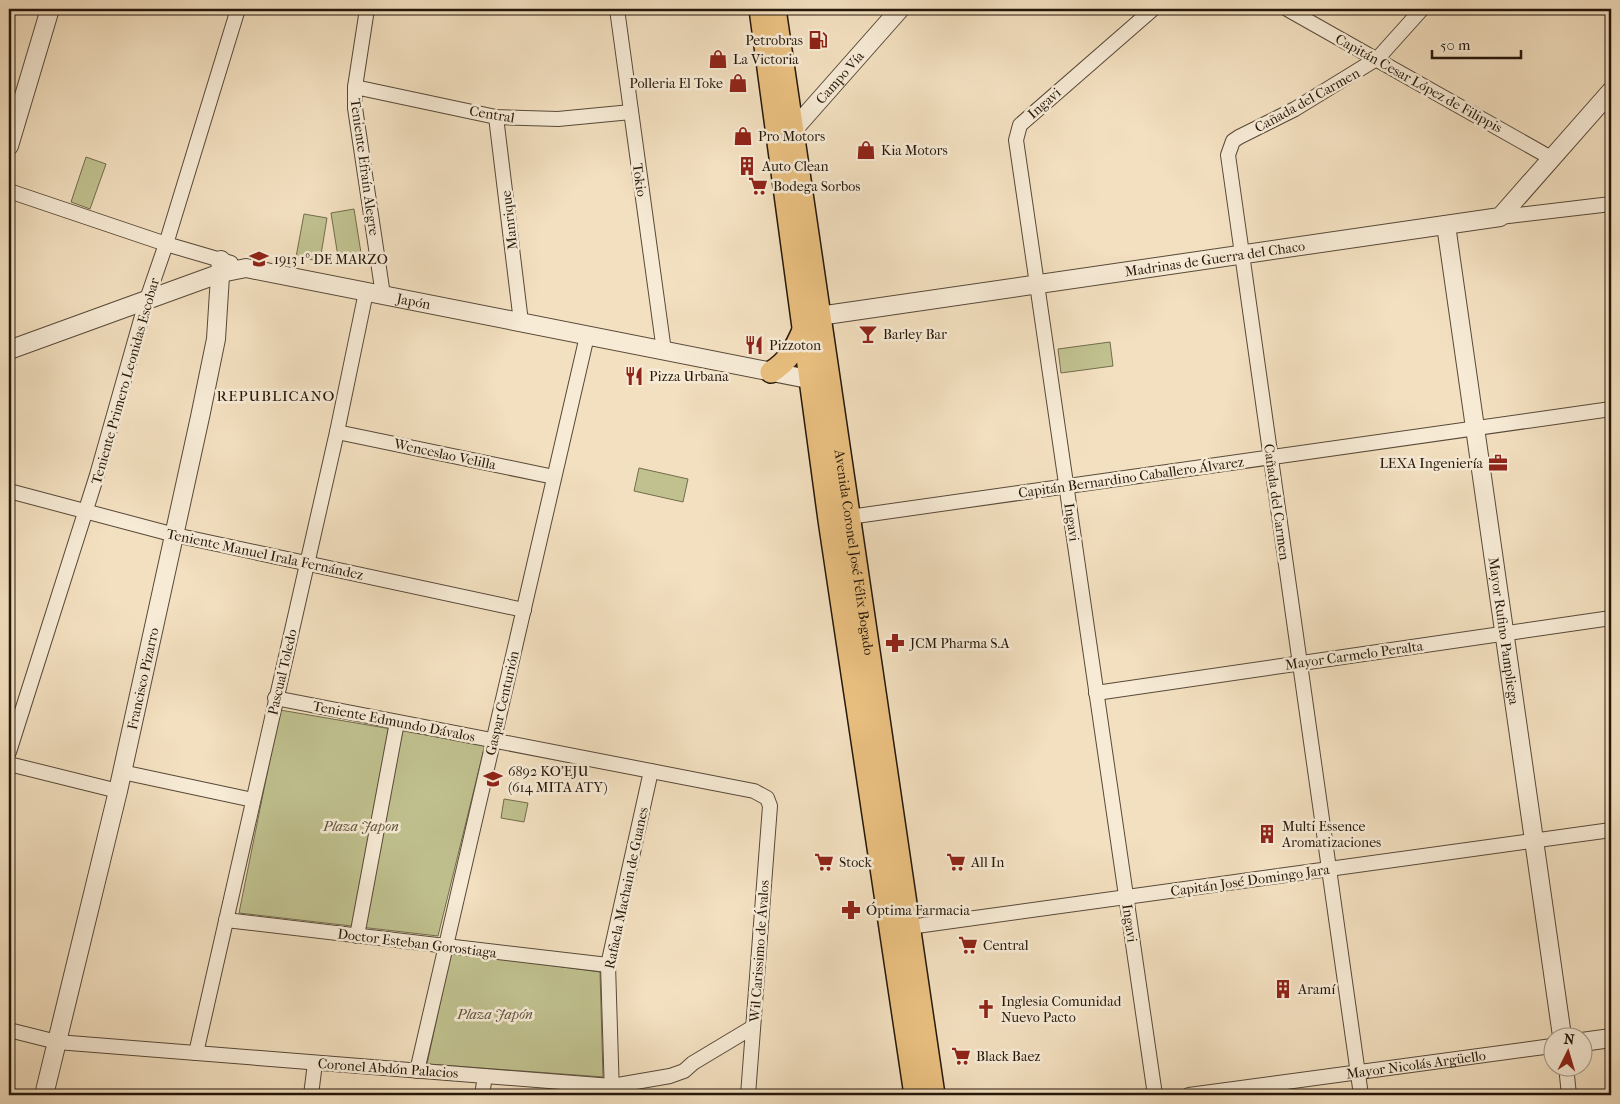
<svg xmlns="http://www.w3.org/2000/svg" width="1620" height="1104" font-family="'IM FELL French Canon',serif">
<rect width="100%" height="100%" fill="#f3e0c0"/>
<filter id="stains"><feTurbulence type="fractalNoise" baseFrequency=".004" numOctaves="4"/><feColorMatrix values="0 0 0 0 .2 0 0 0 0 .09 0 0 0 0 .02 0 0 0 .5 -.17"/></filter>
<radialGradient id="worn" r=".72"><stop offset=".6" stop-color="#630" stop-opacity="0"/><stop offset="1" stop-color="#630" stop-opacity=".3"/></radialGradient>
<path fill="#c0c18f" stroke="#726c4c" d="M86,157l20,7 -16,45 -19,-7z
M354,209l8,50 -23,4 -8,-50z
M304,214l23,4 -7,43 -24,-4z
M1110,342l3,24 -52,7 -3,-24z
M639,468l49,11 -5,23 -49,-11z
M280,710l205,35 -47,191 -199,-23z
M504,799l24,4 -4,19 -23,-4z
M451,952l149,20 3,105 -176,-13z"/>
<g fill="none" stroke-linecap="round" stroke-linejoin="round">
<g stroke="#584938" stroke-width="16">
<g id="minor">
<path d="M367,9l-12,78v21l28,187"/>
<path d="M617,9l47,342"/>
<path d="M1153,9l-133,116 -4,15 139,955"/>
<path d="M1287,9l264,149"/>
<path d="M355,87l141,30 62,2 73,-7"/>
<path d="M496,117l25,205"/>
<path d="M9,191l157,53 65,19"/>
<path d="M1500,217l111,-13"/>
<path d="M337,432l217,45"/>
<path d="M9,491l166,44 349,75"/>
<path d="M842,518l769,-109"/>
<path d="M1096,693l515,-75"/>
<path d="M275,698l479,93 13,7 3,8 -22,289"/>
<path d="M9,752l88,-277 49,-173 20,-58 72,-235"/>
<path d="M9,764l109,27"/>
<path d="M122,772l131,28"/>
<path d="M226,920l382,45"/>
<path d="M902,928l709,-98"/>
<path d="M357,936l40,-214"/>
<path d="M9,1030l48,12 555,44 58,-10 14,-5 9,-8 60,-36"/>
<path d="M196,1053l141,-621 29,-140"/>
<path d="M1566,1066l3,29"/>
<path d="M417,1071l170,-735"/>
<path d="M311,1095l4,-32"/>
<path d="M482,1095l3,-19"/>
<path d="M612,1095l-4,-130 43,-194"/>
<path id="s1" d="M1189,1095l363,-49"/>
<path d="M1361,1095l-133,-940 5,-14 6,-4 56,-28 83,-51 44,-49"/>
</g>
</g>
<g stroke="#584938" stroke-width="20">
<g id="tertiary">
<path id="s2" d="M786,138l114,-129"/>
<path d="M9,146l41,-137"/>
<path id="s3" d="M1446,225l116,811"/>
<path id="s4" d="M819,316l681,-99 111,-126"/>
<path id="s5" d="M9,350l212,-77 25,-5 577,114"/>
<path d="M1582,1042l29,-4"/>
<path id="s6" d="M44,1095l74,-304 82,-374 16,-78 5,-79"/>
</g>
</g>
<g stroke="#24170a" stroke-width="24">
<g id="primary">
<path d="M760,9l69,511 86,575"/>
<path id="s7" d="M775,9l159,1086"/>
<path d="M771,372c18,-11 25,-25 33,-44"/>
</g>
</g>
<use href="#minor" stroke="#f7ebd6" stroke-width="14"/>
<use href="#tertiary" stroke="#f7ebd6" stroke-width="18"/>
<use href="#primary" stroke="#eac080" stroke-width="21"/>
</g>
<defs>
<g id="fuel-bare" transform="scale(1.5)"><path d="M-5.5-6h7V0h2V4h1.3V-2.5L3-4.5l.8-.8L6-3V5H2.5V1h-1V6h-7ZM-4.2-4.7v3.2H.2V-4.7Z" fill="#8f2418" stroke="#f7ebd6" stroke-width="2.5" paint-order="stroke"/></g>
<g id="shop-bare" transform="scale(1.5)"><path d="M-5-2.5h2.3a2.7 3.5 0 0 1 5.4 0H5L5.5 6h-11ZM-1.5-2.5h3a1.5 2.3 0 0 0-3 0Z" fill="#8f2418" stroke="#f7ebd6" stroke-width="2.5" paint-order="stroke"/></g>
<g id="building-bare" transform="scale(1.5)"><path d="M-4-6H4V6H1V3H-1V6H-4ZM-2.5-4.3h1.7v1.8h-1.7ZM.8-4.3h1.7v1.8H.8ZM-2.5-1h1.7V.8h-1.7ZM.8-1h1.7V.8H.8Z" fill="#8f2418" stroke="#f7ebd6" stroke-width="2.5" paint-order="stroke"/></g>
<g id="supermarket-bare" transform="scale(1.5)"><path d="M-6-5.5h2.5l.6 2H6L4.5 2H-2.5L-4.4-4H-6ZM-1.5 3.2a1.3 1.3 0 1 0 .1 0ZM3 3.2a1.3 1.3 0 1 0 .1 0Z" fill="#8f2418" stroke="#f7ebd6" stroke-width="2.5" paint-order="stroke"/></g>
<g id="school-bare" transform="scale(1.5)"><path d="M0-5L7-2L0 1L-7-2ZM-4 1L0 2.5L4 1V4Q0 6-4 4Z" fill="#8f2418" stroke="#f7ebd6" stroke-width="2.5" paint-order="stroke"/></g>
<g id="bar-bare" transform="scale(1.5)"><path d="M-6-5H6L.8 .8V4.5H3.5V6h-7V4.5H-.8V.8Z" fill="#8f2418" stroke="#f7ebd6" stroke-width="2.5" paint-order="stroke"/></g>
<g id="restaurant-bare" transform="scale(1.5)"><path d="M-5-6h1v4h1v-4h1v4h1v-4h1v5L-1.5 .5V6h-2V.5L-5-1ZM5-6V6H3V1.5H1.5Q1.5-4 5-6Z" fill="#8f2418" stroke="#f7ebd6" stroke-width="2.5" paint-order="stroke"/></g>
<g id="office-bare" transform="scale(1.5)"><path d="M-6-3h4V-5.5h4V-3h4V5H-6ZM-1-4.5V-3h2v-1.5ZM-6 0V1H6V0Z" fill="#8f2418" stroke="#f7ebd6" stroke-width="2.5" paint-order="stroke"/></g>
<g id="pharmacy-bare" transform="scale(1.5)"><path d="M-2-6h4v4h4v4h-4v4h-4v-4h-4v-4h4Z" fill="#8f2418" stroke="#f7ebd6" stroke-width="2.5" paint-order="stroke"/></g>
<g id="church-bare" transform="scale(1.5)"><path d="M-1.2-6h2.4v3.5h3.3v2.4h-3.3V6h-2.4V-.1h-3.3v-2.4h3.3Z" fill="#8f2418" stroke="#f7ebd6" stroke-width="2.5" paint-order="stroke"/></g>
</defs>
<g fill-rule="evenodd">
<use href="#fuel-bare" x="818" y="40"/>
<use href="#shop-bare" x="718" y="59"/>
<use href="#shop-bare" x="738" y="83"/>
<use href="#shop-bare" x="743" y="136"/>
<use href="#shop-bare" x="866" y="150"/>
<use href="#building-bare" x="747" y="166"/>
<use href="#supermarket-bare" x="758" y="186"/>
<use href="#school-bare" x="259" y="259"/>
<use href="#bar-bare" x="868" y="334"/>
<use href="#restaurant-bare" x="754" y="345"/>
<use href="#restaurant-bare" x="634" y="376"/>
<use href="#office-bare" x="1498" y="463"/>
<use href="#pharmacy-bare" x="895" y="643"/>
<use href="#school-bare" x="493" y="779"/>
<use href="#building-bare" x="1267" y="834"/>
<use href="#supermarket-bare" x="824" y="862"/>
<use href="#supermarket-bare" x="956" y="862"/>
<use href="#pharmacy-bare" x="851" y="910"/>
<use href="#supermarket-bare" x="968" y="945"/>
<use href="#building-bare" x="1283" y="989"/>
<use href="#church-bare" x="986" y="1009"/>
<use href="#supermarket-bare" x="961" y="1056"/>
</g>
<g text-anchor="middle" stroke-width="5" stroke-linejoin="round" paint-order="stroke">
<g font-size="14" fill="#24170a" stroke="#f7ebd6" text-anchor="start">
<text x="803" y="45" text-anchor="end">Petrobras</text>
<text x="733" y="64">La Victoria</text>
<text x="723" y="88" text-anchor="end">Polleria El Toke</text>
<text x="758" y="141">Pro Motors</text>
<text x="881" y="155">Kia Motors</text>
<text x="762" y="171">Auto Clean</text>
<text x="773" y="191">Bodega Sorbos</text>
<text x="274" y="264">1913 1º DE MARZO</text>
<text x="883" y="339">Barley Bar</text>
<text x="769" y="350">Pizzoton</text>
<text x="649" y="381">Pizza Urbana</text>
<text x="1483" y="468" text-anchor="end">LEXA Ingeniería</text>
<text x="910" y="648">JCM Pharma S.A</text>
<text x="508" y="776">6892 KO'EJU<tspan x="508" dy="16">(614 MITA ATY)</tspan></text>
<text x="1282" y="831">Multi Essence<tspan x="1282" dy="16">Aromatizaciones</tspan></text>
<text x="839" y="867">Stock</text>
<text x="971" y="867">All In</text>
<text x="866" y="915">Óptima Farmacia</text>
<text x="983" y="950">Central</text>
<text x="1298" y="994">Aramí</text>
<text x="1001" y="1006">Inglesia Comunidad<tspan x="1001" dy="16">Nuevo Pacto</tspan></text>
<text x="976" y="1061">Black Baez</text>
</g>
<g font-size="14" fill="#24170a" stroke="#f7ebd6">
<text dy="5" stroke="none"><textPath href="#s2" startOffset="81">Campo Vía</textPath></text>
<text transform="translate(1419 83) rotate(29)" y="5">Capitán Cesar López de Filippis</text>
<text transform="translate(1307 100) rotate(-29)" y="5">Cañada del Carmen</text>
<text transform="translate(1044 103) rotate(-41)" y="5">Ingavi</text>
<text transform="translate(492 114) rotate(9)" y="5">Central</text>
<text transform="translate(365 167) rotate(82)" y="5">Teniente Efraín Alegre</text>
<text transform="translate(640 180) rotate(82)" y="5">Tokio</text>
<text transform="translate(509 220) rotate(-97)" y="5">Manrique</text>
<text dy="5" stroke="none"><textPath href="#s4" startOffset="400">Madrinas de Guerra del Chaco</textPath></text>
<text dy="5" stroke="none"><textPath href="#s5" startOffset="422">Japón</textPath></text>
<text transform="translate(125 381) rotate(-74)" y="5">Teniente Primero Leonidas Escobar</text>
<text transform="translate(445 454) rotate(12)" y="5">Wenceslao Velilla</text>
<text transform="translate(1131 477) rotate(-8)" y="5">Capitán Bernardino Caballero Álvarez</text>
<text transform="translate(1277 502) rotate(82)" y="5">Cañada del Carmen</text>
<text transform="translate(1072 522) rotate(82)" y="5">Ingavi</text>
<text dy="5" stroke="none"><textPath href="#s7" startOffset="549">Avenida Coronel José Félix Bogado</textPath></text>
<text transform="translate(265 554) rotate(12)" y="5">Teniente Manuel Irala Fernández</text>
<text dy="5" stroke="none"><textPath href="#s3" startOffset="410">Mayor Rufino Pampliega</textPath></text>
<text transform="translate(1354 655) rotate(-8)" y="5">Mayor Carmelo Peralta</text>
<text transform="translate(282 672) rotate(-77)" y="5">Pascual Toledo</text>
<text dy="5" stroke="none"><textPath href="#s6" startOffset="428">Francisco Pizarro</textPath></text>
<text transform="translate(502 703) rotate(-77)" y="5">Gaspar Centurión</text>
<text transform="translate(394 721) rotate(11)" y="5">Teniente Edmundo Dávalos</text>
<text transform="translate(1250 880) rotate(-8)" y="5">Capitán José Domingo Jara</text>
<text transform="translate(626 888) rotate(-78)" y="5">Rafaela Machain de Guanes</text>
<text transform="translate(1130 923) rotate(82)" y="5">Ingavi</text>
<text transform="translate(417 943) rotate(7)" y="5">Doctor Esteban Gorostiaga</text>
<text transform="translate(759 951) rotate(-86)" y="5">Wil Carissimo de Ávalos</text>
<text dy="5" stroke="none"><textPath href="#s1" startOffset="229">Mayor Nicolás Argüello</textPath></text>
<text transform="translate(388 1068) rotate(4)" y="5">Coronel Abdón Palacios</text>
</g>
<g font-size="14" font-style="italic" fill="#5b5239" stroke="#f7ebd6">
<text x="361" y="831">Plaza Japon</text>
<text x="495" y="1019">Plaza Japón</text>
</g>
<g font-size="15" letter-spacing="1" fill="#24170a" stroke="#f7ebd6">
<text x="276" y="401">REPUBLICANO</text>
</g>
</g>
<rect width="1620" height="1104" fill="none" stroke="#f3e0c0" stroke-width="30"/>
<rect x="10" y="10" width="1600" height="1084" fill="none" stroke="#24170a" stroke-width="2.5"/>
<rect x="15" y="15" width="1590" height="1074" fill="none" stroke="#24170a"/>
<g transform="translate(1568 1052) rotate(5)"><circle r="24" fill="#f7ebd6" stroke="#a39684"/>
<path d="M0-4L9 19L0 12L-9 19Z" fill="#8f2418"/>
<text y="-8" font-size="14" font-weight="bold" text-anchor="middle" fill="#24170a">N</text>
</g>
<path d="M1432 50v8h89v-8" fill="none" stroke="#24170a" stroke-width="2.5"/>
<text x="1440" y="50" font-size="15" fill="#24170a" stroke="#f7ebd6" stroke-width="4" paint-order="stroke">50 m</text>
<rect width="100%" height="100%" filter="url(#stains)"/>
<rect width="100%" height="100%" fill="url(#worn)"/>
</svg>
